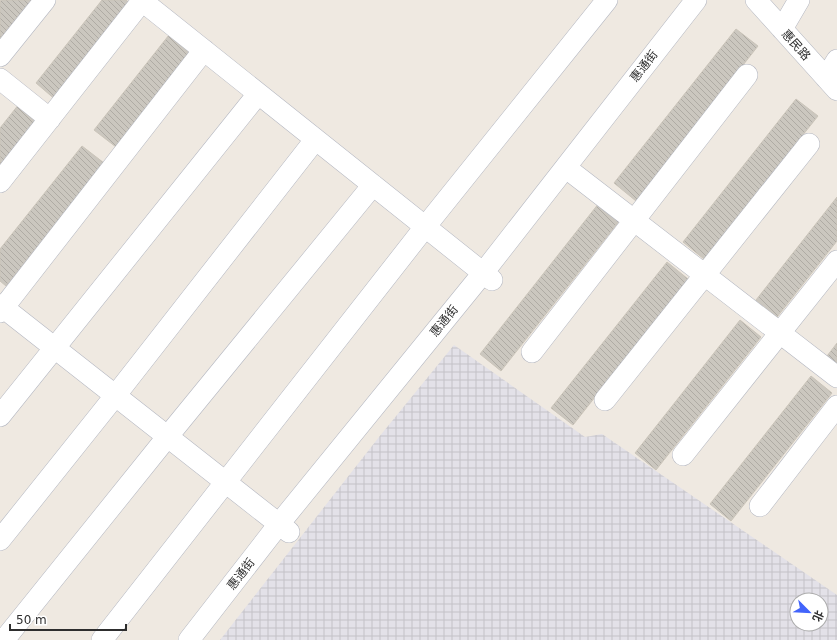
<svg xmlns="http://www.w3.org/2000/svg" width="837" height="640" font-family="'DejaVu Sans','Noto Sans SC',sans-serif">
<defs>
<pattern id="industrial-grid" width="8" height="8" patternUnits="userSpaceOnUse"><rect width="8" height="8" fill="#e3e1e8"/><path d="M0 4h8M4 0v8" fill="none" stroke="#c3c1c7"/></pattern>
<pattern id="building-back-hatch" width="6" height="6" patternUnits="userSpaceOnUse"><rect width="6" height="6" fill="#cbc7bf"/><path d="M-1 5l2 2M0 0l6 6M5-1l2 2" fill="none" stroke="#afaba4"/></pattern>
</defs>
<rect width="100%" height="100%" fill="#efe9e1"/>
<path fill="url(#industrial-grid)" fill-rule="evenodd" d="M454,345l131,92 17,-3 235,161v45h-617l159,-203zM797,600h24v24h-24z"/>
<path fill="url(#building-back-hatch)" stroke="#cbc5ba" d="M1,0h35l-36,46v-44z
M102,0h24l6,5 -75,96 -21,-18z
M736,29l22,17 -122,155 -22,-18z
M169,35l22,17 -75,95 -22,-17z
M23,99l22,17 -45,57v-45z
M796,99l22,17 -114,143 -21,-17z
M82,146l22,17 -98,123 -6,-5v-32z
M837,197v44l-60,76 -21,-17z
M599,203l21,17 -119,151 -21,-17z
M667,262l21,17 -115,146 -22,-17z
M740,320l21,17 -105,133 -21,-17z
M837,343v20l-10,-7z
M811,376l21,17 -101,128 -21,-17z"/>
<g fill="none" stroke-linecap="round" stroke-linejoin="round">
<g stroke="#b4b7c1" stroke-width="22">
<path id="minor" d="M141,0l351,280
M756,0l81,90
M782,29l17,-29
M0,56l45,-56
M826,78l11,-18
M0,79l50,40
M574,174l263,203
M0,182l142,-181
M0,305l289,227
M0,312l204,-262
M532,352l215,-277
M605,400l204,-256
M0,416l258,-322
M683,455l154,-194
M760,506l77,-100
M0,540l115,-144 200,-256
M4,640l164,-204 205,-251
M102,640l323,-413 182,-227
M189,640l90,-116 204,-251 213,-273"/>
</g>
<use href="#minor" stroke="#fff" stroke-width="21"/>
</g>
<g text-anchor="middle" stroke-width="4" stroke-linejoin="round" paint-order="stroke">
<g font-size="12" fill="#2e2e2e" stroke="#fff">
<text transform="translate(796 45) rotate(48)" y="4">惠民路</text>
<text transform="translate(644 66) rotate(-52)" y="4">惠通街</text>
<text transform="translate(444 321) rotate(-51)" y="4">惠通街</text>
<text transform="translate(241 574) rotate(-52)" y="4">惠通街</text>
</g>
</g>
<g transform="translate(809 612) rotate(114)"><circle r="19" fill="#ffffff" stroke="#ababab"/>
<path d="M0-3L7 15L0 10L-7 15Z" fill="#4264fb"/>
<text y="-6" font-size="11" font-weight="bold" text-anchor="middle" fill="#2e2e2e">北</text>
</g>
<path d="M10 624v6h116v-6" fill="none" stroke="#2e2e2e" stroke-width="2"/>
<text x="16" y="624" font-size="12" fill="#2e2e2e" stroke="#ffffff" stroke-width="3" paint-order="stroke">50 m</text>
</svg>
